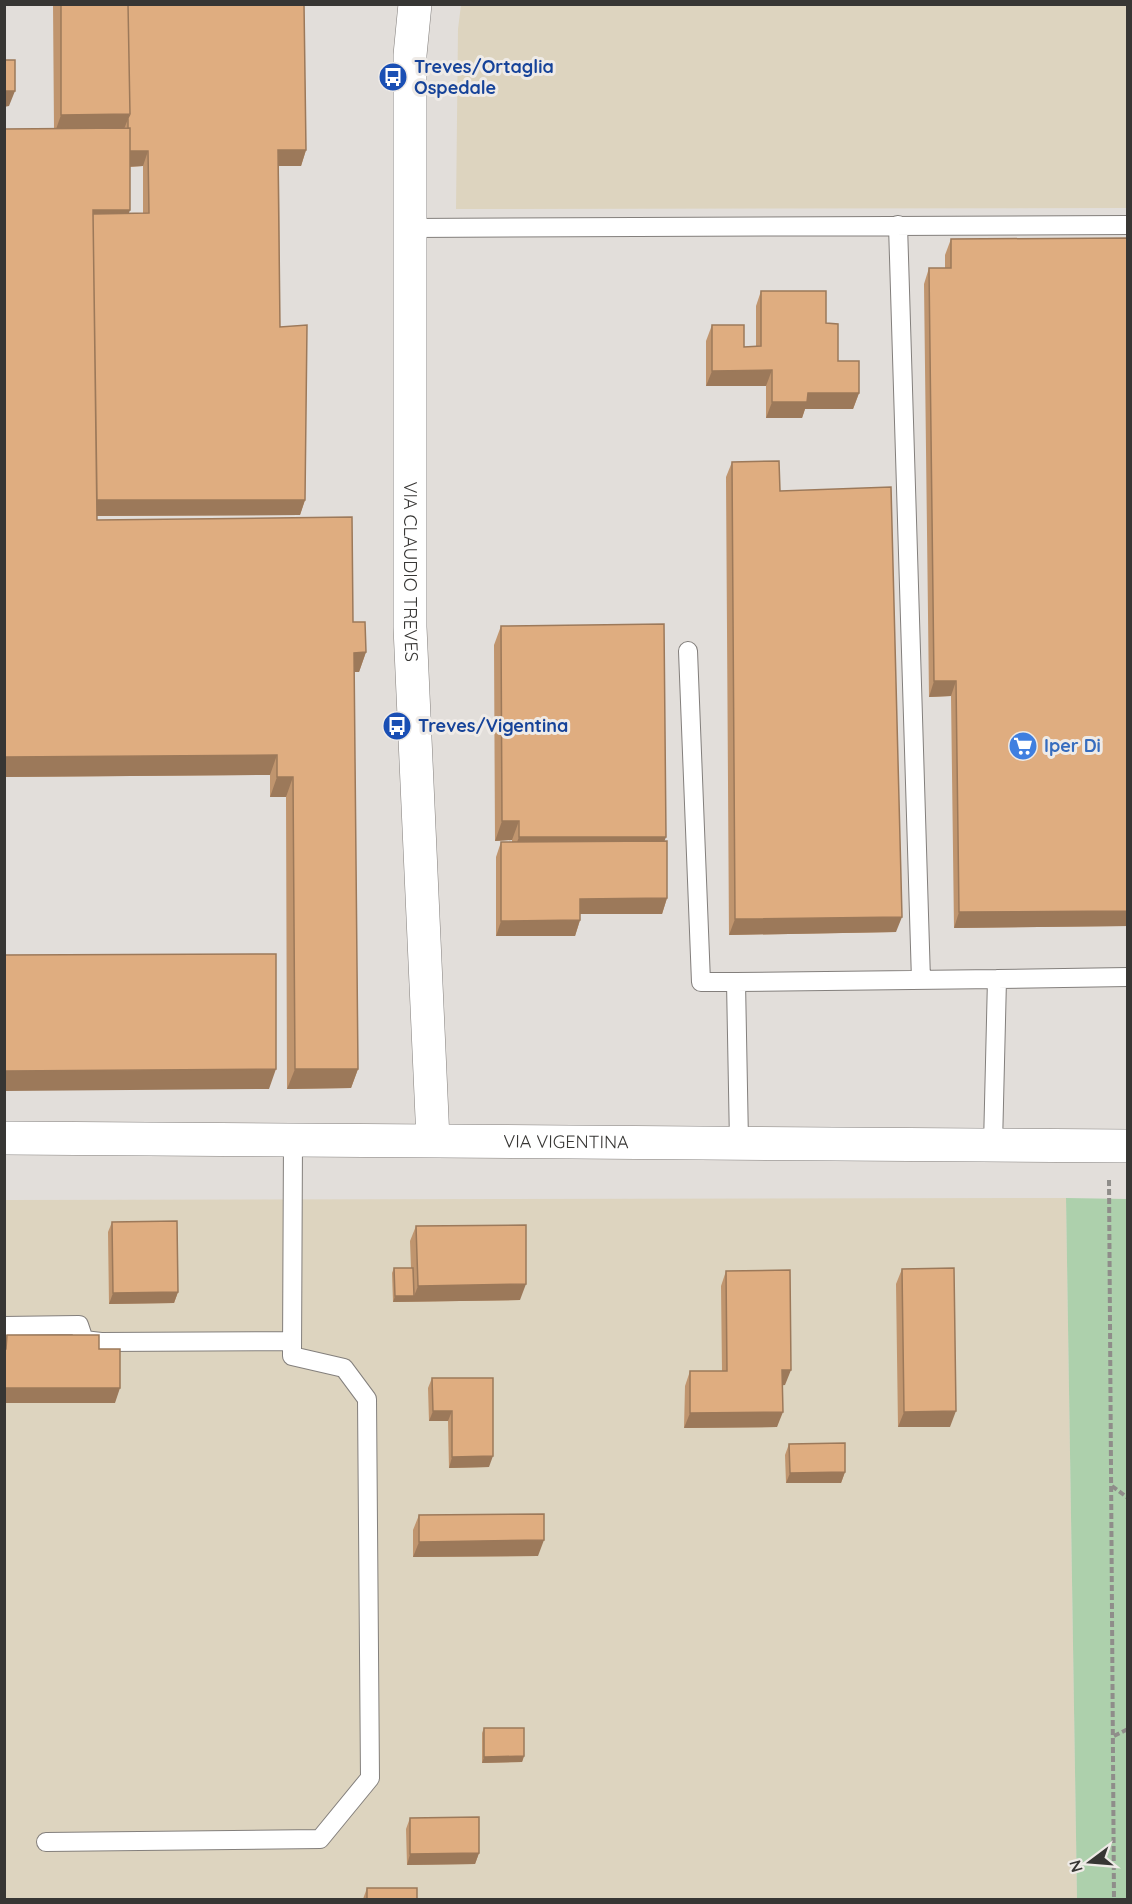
<svg xmlns="http://www.w3.org/2000/svg" width="1132" height="1904" font-family="Quicksand,sans-serif">
<rect width="100%" height="100%" fill="#e2deda"/>
<path fill="#ddd4bf" d="M461,5h666v203l-671,1 2,-180z
M1066,1198l11,701h-1072l-1,-699z"/>
<path fill="#add0ac" d="M1066,1198l61,1v700h-50z"/>
<g fill="none" stroke-linecap="round" stroke-linejoin="round">
<g stroke="#837f7c" stroke-width="20">
<path id="service" d="M898,225l23,755
M409,228l719,-3
M688,651l13,331h35
M739,1142l-3,-160 261,-3
M993,1145l4,-166 131,-2
M4,1326l75,-1 5,15 17,2 191,-1
M46,1842l274,-3 50,-61 -3,-379 -23,-31 -52,-12 1,-217"/>
</g>
<g stroke="#837f7c" stroke-width="34">
<g id="minor">
<path id="s1" d="M415,4l-5,51v572l23,513"/>
</g>
</g>
<g stroke="#837f7c" stroke-width="34">
<g id="tertiary">
<path id="s2" d="M4,1138l1124,8"/>
</g>
</g>
<path stroke="#8f8d8a" stroke-width="4" stroke-dasharray="6 3" stroke-linecap="butt" d="M1109,1180l5,720
M1112,1486l16,12
M1114,1736l14,-7"/>
<use href="#service" stroke="#fff" stroke-width="18"/>
<use href="#minor" stroke="#fff" stroke-width="33"/>
<use href="#tertiary" stroke="#fff" stroke-width="33"/>
</g>
<path fill="#c0956e" fill-rule="evenodd" d="M53,4h251l2,146 -5,16h-22l1,161 25,173 -5,15 -203,1v4l256,102 13,30 -7,20h-5l4,397 -7,19 -64,1 -1,-292h-16v-22l-266,2v-648h50zM143,166v48h-14l1,-47z
M951,239l177,687 -174,2 -3,-232 -22,1 -5,-413 5,-16h16v-13z
M761,291l65,32 12,38 21,32 -6,16h-48l-3,9h-36v-32h-60v-45l6,-16 32,22 12,-1v-40z
M732,462l48,29 116,441 -167,3 -3,-458z
M501,626l163,215 3,57 -5,16h-82v6l-5,16h-79v-79l5,-15h11v-2l-17,1 -1,-196z
M112,1222l66,70 -4,11 -65,1 -1,-72z
M416,1226l104,74 -127,2 -1,-29 2,-5h17l-1,-27z
M902,1269l48,158h-52l-2,-143z
M726,1271l59,114h-3l-5,42 -93,1 1,-42 5,-15h32l-1,-85z
M7,1335l92,14 16,54h-111v-61z
M432,1378l57,89 -40,1 -1,-47h-19l-1,-33z
M789,1444l56,28 -4,11h-55l-1,-28z
M419,1515l119,41 -125,1v-27z
M484,1728l40,28 -2,6 -40,1v-30z
M410,1818l69,35 -4,11 -68,1 -1,-36z
M367,1888l50,11h-54z"/>
<path fill="#9c795a" d="M4,91h11l-6,15 -5,1z
M130,114l-8,20 -68,1 7,-20z
M278,150h28l-5,16h-28z
M128,151h20l-5,15 -20,1z
M93,210h37l-7,20 -31,-1z
M772,370l-6,16h-60l6,-15z
M808,393h51l-6,16h-48l-3,9h-36l6,-16z
M94,500h211l-5,15 -211,1z
M366,652l-7,20h-12l7,-19z
M934,681h22l-5,15 -22,1z
M277,755l-7,20 -266,2v-20z
M277,777h16l-7,20h-16z
M502,821h17l-7,19 -17,1z
M519,837h147l-7,19 -148,1z
M667,898l-5,16h-88l6,-15z
M1128,911v15l-174,2 5,-16z
M902,917l-6,15 -167,3 6,-16z
M580,920l-5,16h-79l5,-15z
M276,1069l-7,20 -265,2v-20z
M295,1069h63l-7,19 -64,1z
M526,1284l-6,16 -127,2 2,-6h19l4,-10z
M178,1292l-4,11 -65,1 4,-11z
M782,1370h9l-6,15 -8,1z
M4,1388h116l-5,15h-111z
M433,1411h19l-4,10h-19z
M956,1411l-6,16h-52l6,-15z
M783,1412l-6,15 -93,1 6,-15z
M493,1456l-4,11 -40,1 3,-11z
M845,1472l-4,11h-55l4,-10z
M544,1540l-6,16 -125,1 6,-15z
M524,1756l-2,6 -40,1 2,-6z
M479,1853l-4,11 -68,1 3,-11z"/>
<path fill="#dfad80" stroke="#9c795a" stroke-width="1.5" d="M61,4h67l2,110 -69,1z
M128,4h176l2,146h-28l2,177 27,-2 -2,175h-208l-4,-286 56,-1 -1,-62h-18v-23h-2v-10l2,-4z
M4,60h11v31h-11z
M130,128v82h-37l4,310 255,-3 1,105h12l1,30 -12,1 4,416h-63l-2,-292h-16v-22l-273,2v-628z
M1128,238v673l-169,1 -3,-231h-22l-5,-413h22v-29z
M761,291h65v32l12,1v37h21v32h-51l-1,9h-35v-32l-60,1v-46h32v22l17,-1z
M779,461l1,30 111,-4 11,430 -167,2 -3,-457z
M664,624l2,213h-147v-16h-17l-1,-195z
M667,841v57l-87,1v21l-79,1v-79z
M276,954v115l-272,2v-116z
M177,1221l1,71 -65,1 -1,-71z
M526,1225v59l-108,2 -2,-60z
M394,1268h19l1,28h-19z
M954,1268l2,143 -52,1 -2,-143z
M790,1270l1,100h-9l1,42 -93,1v-42h37l-1,-100z
M7,1335h92v14h21v39h-116v-39h2z
M432,1378h61v78l-41,1v-46h-19z
M845,1443v29l-55,1 -1,-29z
M544,1514v26l-125,2v-27z
M484,1728h40v28l-40,1z
M479,1817v36l-69,1v-36z
M367,1888h50v11h-50z"/>
<defs>
<g id="bus-disc" transform="scale(1.5)"><circle r="9.5" fill="#1a4fb4" stroke="#efebe7"/><path d="M-5-6H5V4H4V6H2V4H-2V6H-4V4H-5ZM-3.5-4V0h7V-4ZM-3.5 1.2v1.5H-2V1.2ZM2 1.2v1.5H3.5V1.2Z" fill="#fff"/></g>
<g id="supermarket-disc" transform="scale(1.5)"><circle r="9.5" fill="#3f7fe0" stroke="#efebe7"/><path d="M-6-5.5h2.5l.6 2H6L4.5 2H-2.5L-4.4-4H-6ZM-1.5 3.2a1.3 1.3 0 1 0 .1 0ZM3 3.2a1.3 1.3 0 1 0 .1 0Z" fill="#fff"/></g>
</defs>
<g fill-rule="evenodd">
<use href="#bus-disc" x="393" y="77"/>
<use href="#bus-disc" x="397" y="726"/>
<use href="#supermarket-disc" x="1023" y="746"/>
</g>
<g text-anchor="middle" stroke-width="6" stroke-linejoin="round" paint-order="stroke">
<g font-size="18" font-weight="bold" fill="#164399" stroke="#efebe7" text-anchor="start">
<text x="414" y="73">Treves/Ortaglia<tspan x="414" dy="21">Ospedale</tspan></text>
<text x="418" y="732">Treves/Vigentina</text>
</g>
<g font-size="18" fill="#373634" stroke="#efebe7">
<text dy="6" stroke="none"><textPath href="#s1" startOffset="568">VIA CLAUDIO TREVES</textPath></text>
<text dy="6" stroke="none"><textPath href="#s2" startOffset="562">VIA VIGENTINA</textPath></text>
</g>
<g font-size="18" font-weight="bold" fill="#366cbe" stroke="#efebe7" text-anchor="start">
<text x="1044" y="752">Iper Di</text>
</g>
</g>
<rect width="1132" height="1904" fill="none" stroke="#373634" stroke-width="12"/>
<g transform="translate(1090 1862) rotate(254)" stroke="#efebe7" stroke-width="4.5" paint-order="stroke">
<path d="M0-4.5L10 22L0 15L-10 22Z" fill="#373634"/>
<text y="-9" font-size="16" font-weight="bold" text-anchor="middle" fill="#373634">N</text>
</g>
</svg>
